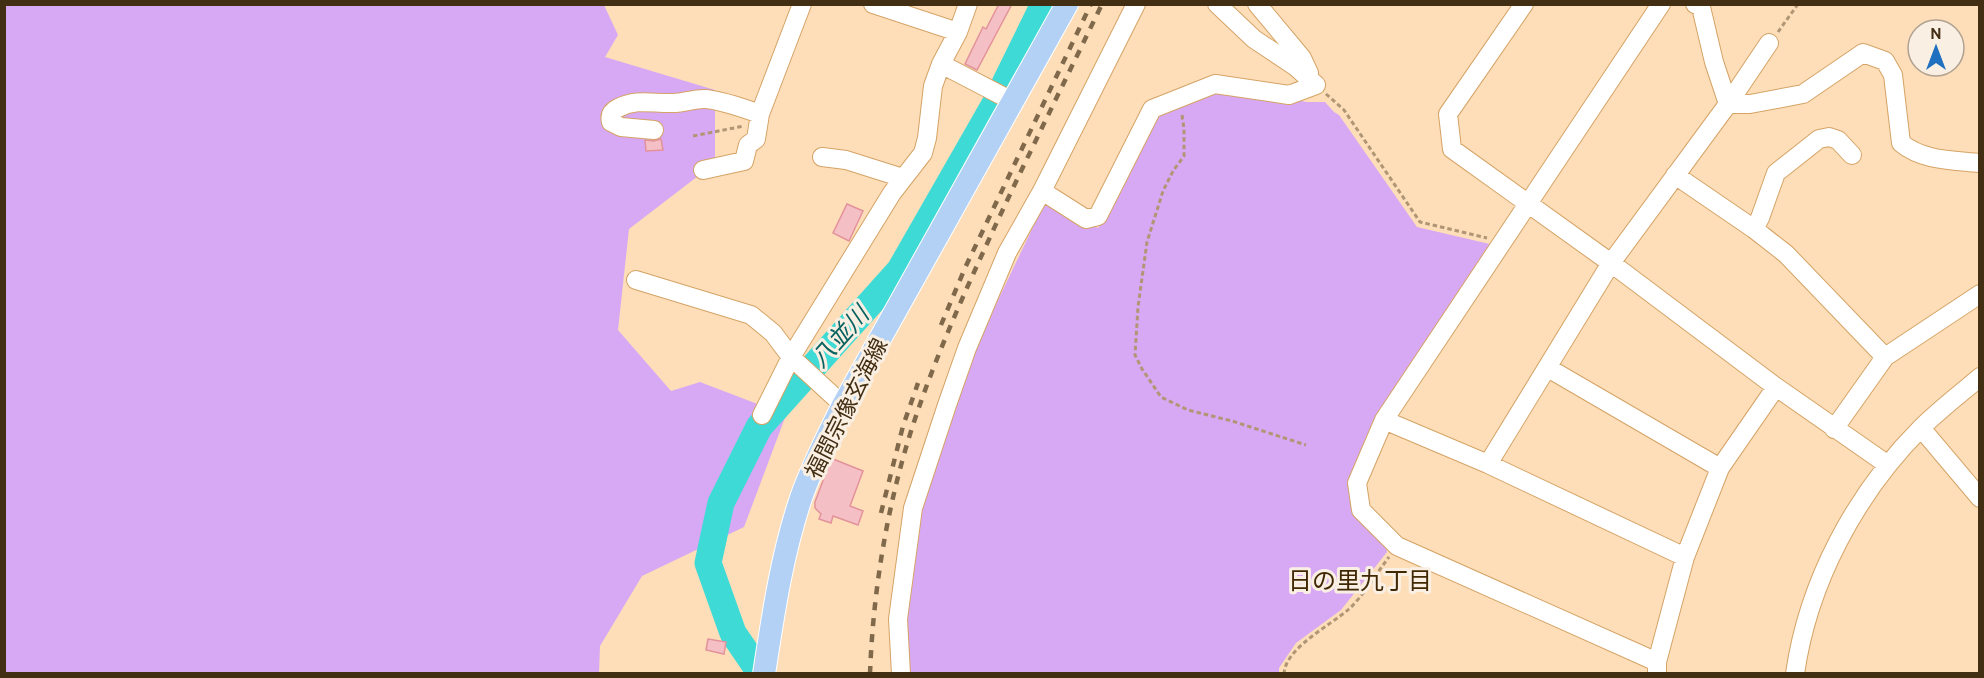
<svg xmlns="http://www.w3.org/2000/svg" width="1984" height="678" font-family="Cabin,'Noto Sans JP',sans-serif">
<rect width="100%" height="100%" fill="#fddeb9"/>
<path fill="#d7a9f4" d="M4,5h600l14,30 -13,22 110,33v73l-86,66 -11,101 53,61 29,-9 86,33 -42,112 -102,49 -42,70 -1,27h-594z
M1225,88l82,14h18l9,10 5,3 78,112 77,18 -142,236 34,65 1,6 -46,58 -45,33 -17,25v5l-371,1 -2,-67 6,-44 11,-60 54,-159 67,-140h10l44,24 59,-116z"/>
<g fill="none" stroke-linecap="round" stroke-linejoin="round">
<path stroke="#3edbd6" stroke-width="27" d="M761,674l-28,-41 -25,-70 13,-60 38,-76 141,-157 95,-166 49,-100"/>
</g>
<path fill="#f4c0c5" stroke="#e3929b" stroke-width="1.5" d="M999,4h13l-35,66 -12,-6 18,-37 3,2z
M661,139l2,11 -17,1 -1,-11 9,1z
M847,204l16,7 -14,30 -16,-8z
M833,459l30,12 -13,35 13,5 -5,14 -25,-9 -2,7 -12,-4 2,-5 -6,-6v-6l12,-32z
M708,639l18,3 -2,12 -18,-4z"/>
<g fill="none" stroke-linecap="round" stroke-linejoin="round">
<g stroke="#d5a365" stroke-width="20">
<path id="minor" d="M873,4l85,28
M1217,4l37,35 42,28 20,18
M1257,4l45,54 7,15
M1524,4l-76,110 4,35 159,114 165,124 112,78
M1695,4l6,3 13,55 14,42
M941,64l73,38
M1728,104h22l53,-10 60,-41 22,8 8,14 8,68c22,18 51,17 79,20
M654,130l-33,-3 -10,-5c-2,-8 1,-11 7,-14 19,-10 36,-4 55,-5 12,0 22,-5 33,-4 18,2 37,9 54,15
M822,157l24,3 57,18
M703,170l41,-9 4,-16 8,-6 4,-25 42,-110
M1675,175l79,54 32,25 99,103
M1042,191l44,28 12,-3 54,-107 63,-25 74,11 27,-10
M1754,229l6,-11 16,-45 43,-34 10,-2 9,3 14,15
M636,280l115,35 22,18 18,24 52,48
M1548,368l172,100
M762,415l29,-58 101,-164 31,-40 4,-15 6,-52 8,-22 17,-32 10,-28
M1384,420l104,44 197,93
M1921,428l59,70
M1834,429l51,-72 95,-63
M1488,464l123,-201 117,-159 41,-61
M1657,662l-260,-116 -36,-36 -4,-27 27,-63 277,-416
M1657,673v-11l28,-105 35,-89 56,-81
M901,674l-3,-55 15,-111 34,-103 20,-57 40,-95 35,-62 94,-187
M1795,674c13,-92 61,-181 126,-246 18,-18 39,-34 59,-51"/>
</g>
<g stroke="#fff" stroke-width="24">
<path id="major" d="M764,674c9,-59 18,-120 37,-176 11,-32 27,-62 42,-93l224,-401"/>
</g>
<path stroke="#b09675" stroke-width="3" stroke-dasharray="4.5 3" stroke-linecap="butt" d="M1778,32l20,-28
M1326,94l18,16 76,112 67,16
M1182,115l2,14v27l-11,15 -10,20 -16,51 -9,65 -3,48 7,14 19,28 27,13 44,11 74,24
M693,136l51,-10
M1284,674c1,-26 47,-49 65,-65 15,-14 27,-35 40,-52"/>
<use href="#minor" stroke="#fff" stroke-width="18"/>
<use href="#major" stroke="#b2d1f4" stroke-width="22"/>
<path stroke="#80694a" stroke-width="4.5" stroke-dasharray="8 8" stroke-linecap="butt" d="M941,325l24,-57 126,-264
M881,513l22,-87 15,-43
M870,674c3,-83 17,-168 42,-246 23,-71 54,-139 85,-206 34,-73 70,-145 105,-218"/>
</g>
<g text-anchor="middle" stroke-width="6" stroke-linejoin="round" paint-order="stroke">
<g font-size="22" fill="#422e13" stroke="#faefe3">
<text transform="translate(846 408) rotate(-63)" y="8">福間宗像玄海線</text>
</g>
<g font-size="24" font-style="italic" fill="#086260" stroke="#faefe3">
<text transform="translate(840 337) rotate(-48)" y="8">八並川</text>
</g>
<g font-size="24" fill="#402805" stroke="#faefe3">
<text x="1360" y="589">日の里九丁目</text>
</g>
</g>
<rect width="1984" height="678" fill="none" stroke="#422e13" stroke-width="12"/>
<g transform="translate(1936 48)"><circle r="28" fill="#faefe3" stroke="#b0a290" stroke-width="1.5"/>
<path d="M0-4.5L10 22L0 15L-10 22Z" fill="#1f70bf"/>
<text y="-9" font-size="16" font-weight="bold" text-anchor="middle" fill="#422e13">N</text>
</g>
</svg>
